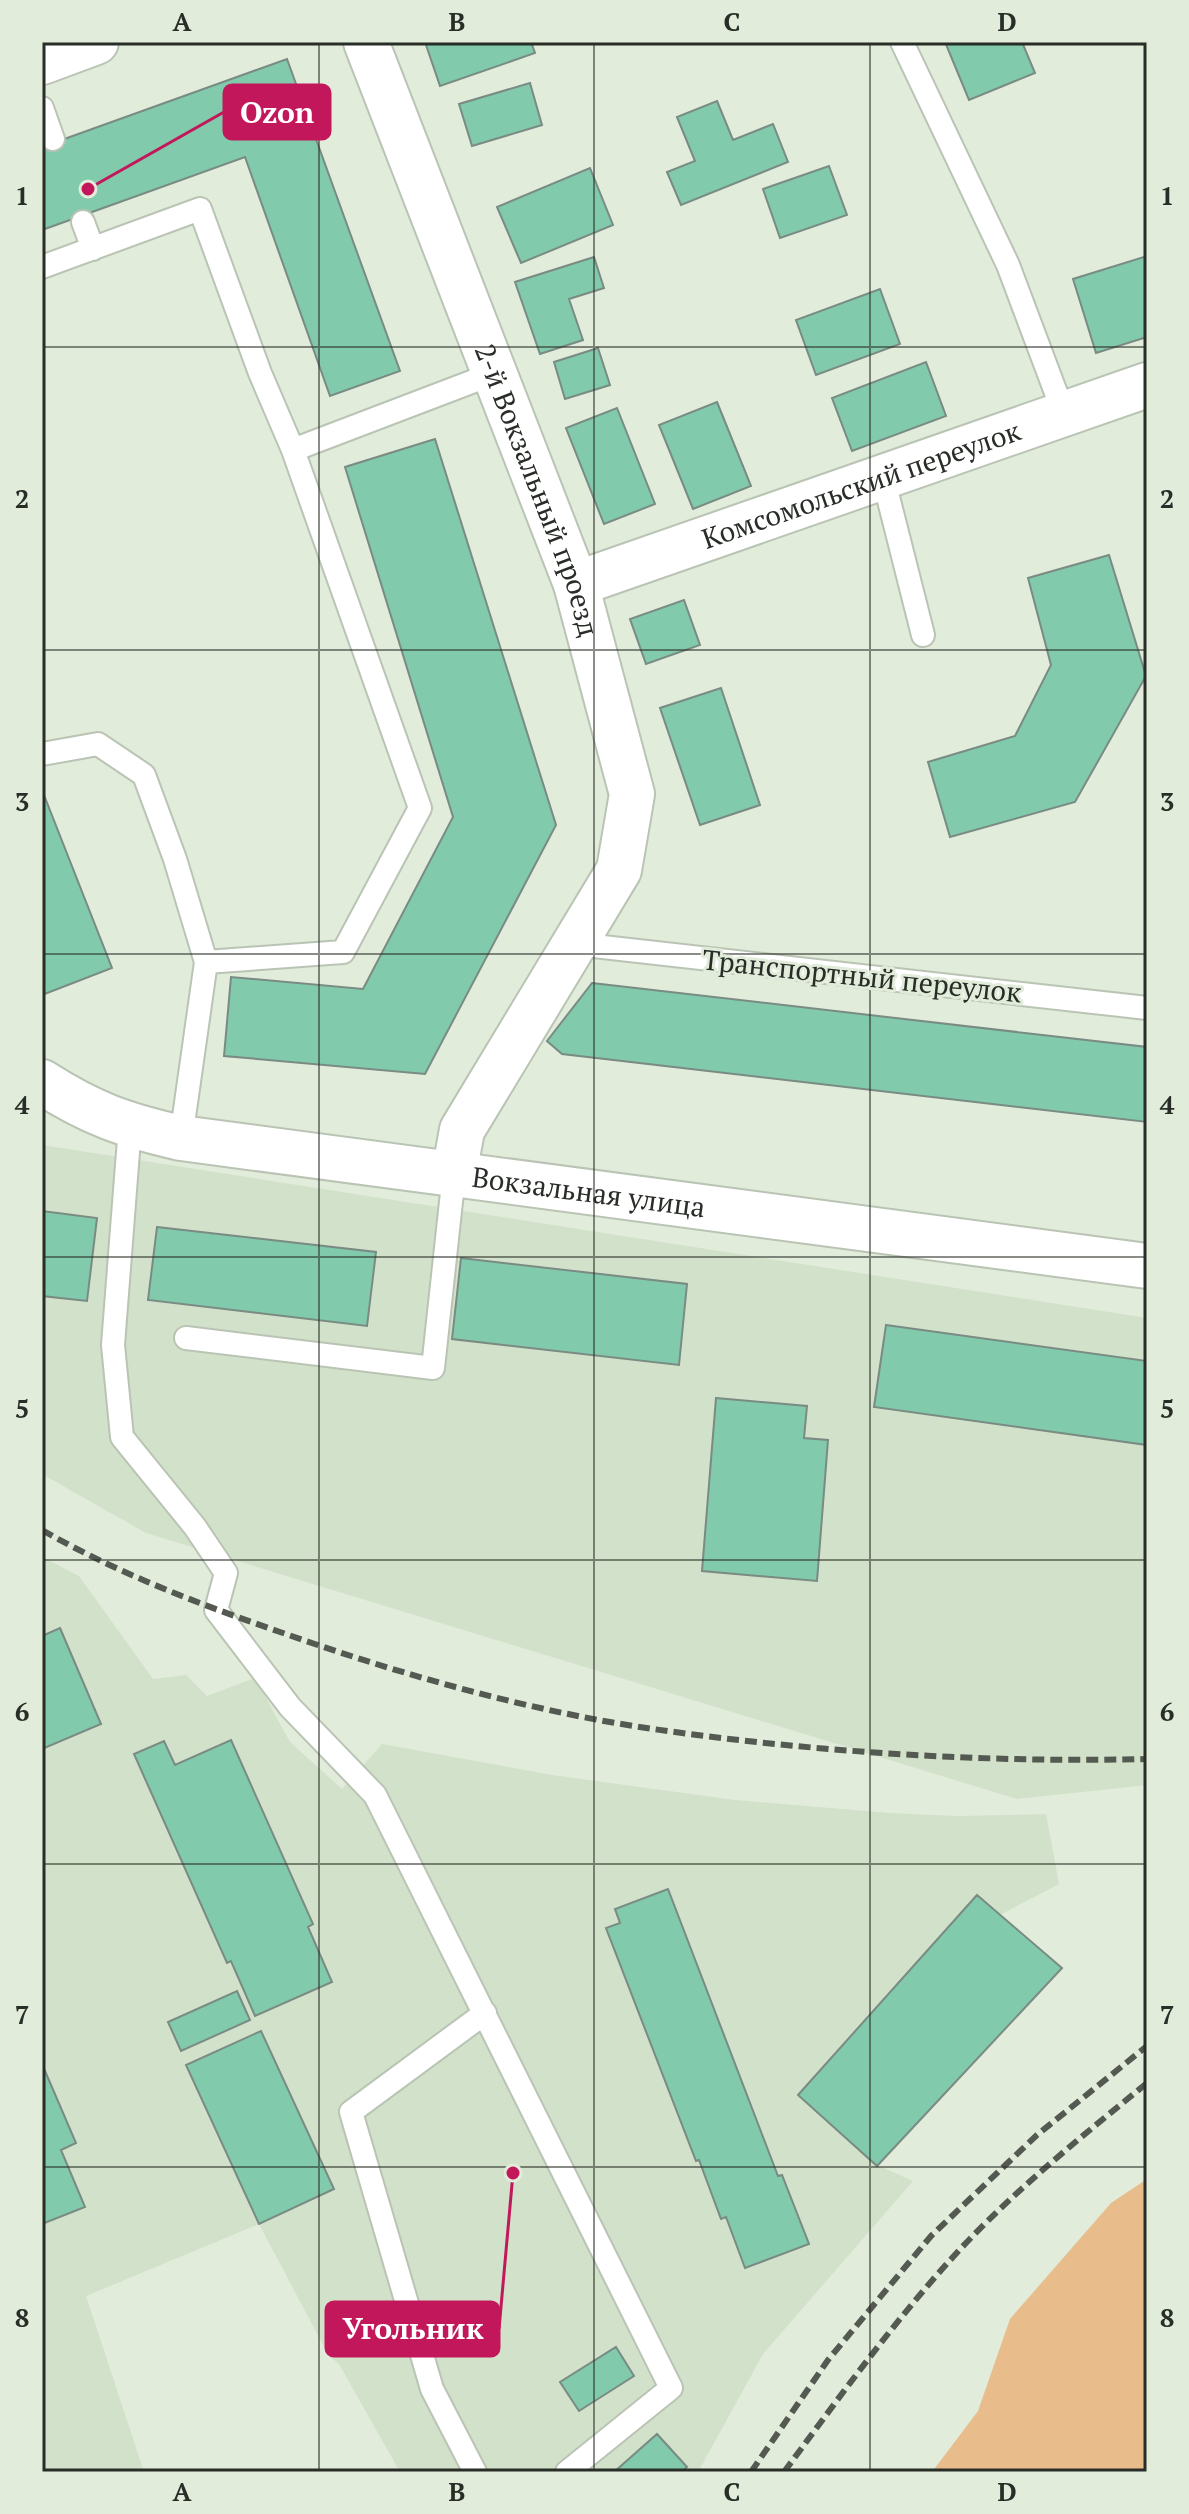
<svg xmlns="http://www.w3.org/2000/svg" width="1189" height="2514" font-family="'PT Serif',serif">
<rect width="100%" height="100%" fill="#e1ecdb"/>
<path fill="#d2e1c9" d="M42,1145l1105,173v467l-130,14 -871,-266 -104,-59z
M42,1557l37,19 74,103 33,-4 21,21 48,-18 35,64 52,47 40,-45 170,31 183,25 154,13 69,3 88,-2 13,70 -59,31 62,53 -185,197 36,16 -150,173 -65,118h-298l-61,-108 -10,-8 -70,-132 -173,72 58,176h-102z"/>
<path fill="#e8bc8b" d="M1147,2179v293h-215l46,-61 32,-92 101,-116z"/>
<path fill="#81caac" stroke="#798b83" stroke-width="2" d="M425,42h106l4,11 -95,33z
M945,42h77l13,31 -66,27z
M287,59l113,312 -70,25 -85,-239 -203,73v-83z
M530,83l12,42 -70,21 -13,-42z
M717,101l16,39 40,-16 15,38 -107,43 -14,-33 28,-11 -18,-44z
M829,166l18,49 -67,23 -17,-49z
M590,168l23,57 -92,38 -24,-56z
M1147,256v81l-51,16 -23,-74z
M594,257l10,31 -35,11 14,41 -43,14 -25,-72z
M880,289l20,55 -84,31 -20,-55z
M598,348l12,37 -45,14 -11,-37z
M926,362l20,54 -94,35 -20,-53z
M717,402l34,84 -58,23 -34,-84z
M617,408l38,96 -51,20 -38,-96z
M435,439l121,386 -131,249 -201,-18 7,-79 132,12 90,-172 -108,-350z
M1109,555l37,121 -71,126 -125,35 -22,-75 87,-26 36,-71 -23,-87z
M684,600l16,45 -54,19 -16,-45z
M721,688l39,117 -60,20 -40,-117z
M42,790l70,178 -70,27z
M592,983l555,64v75l-585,-68 -15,-13z
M42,1211l55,7 -10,83 -45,-5z
M157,1227l219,25 -9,74 -219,-26z
M461,1258l226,26 -8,81 -227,-26z
M886,1325l261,36v84l-273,-38z
M716,1398l91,8 -3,32 24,2 -11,141 -115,-10z
M60,1628l41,96 -59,25v-113z
M231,1740l82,184 -5,3 24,55 -77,34 -24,-55 -4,2 -93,-209 30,-13 11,24z
M668,1889l110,287 4,-1 27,69 -64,24 -19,-51 -5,2 -22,-59 -3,1 -90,-233 14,-5 -5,-14z
M977,1895l85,73 -185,198 -79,-71z
M237,1991l13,29 -69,31 -13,-29z
M261,2031l73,158 -75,35 -73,-159z
M42,2064l34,79 -15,7 24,57 -43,17z
M616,2347l18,29 -55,35 -19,-29z
M657,2434l30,33 -6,5h-67z"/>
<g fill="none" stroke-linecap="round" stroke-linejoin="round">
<g stroke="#bac4b4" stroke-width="26">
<path id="lane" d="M902,42l106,223 56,149
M42,108l11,31
M83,222l10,27
M42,267l158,-58 60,164 33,77
M883,477l40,158
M42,754l56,-10 46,31 31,84 31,103 -25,176
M576,944l571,64
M206,962l137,-10 77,-144 -127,-358 202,-77
M130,1126l-17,219 9,92 73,90 31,46 -10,37 74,97 85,88 296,593 -104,84
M186,1338l247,30 21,-194
M475,2472l-43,-83 -81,-277 134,-99"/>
</g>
<g stroke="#bac4b4" stroke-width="48">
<g id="street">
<path id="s1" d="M366,42l210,542 56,210 -13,76 -157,260 -8,44"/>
<path d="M42,62l54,-20"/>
<path id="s2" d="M576,584l571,-199"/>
</g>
</g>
<g stroke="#bac4b4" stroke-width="48">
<g id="secondary">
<path id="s3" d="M42,1082c50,32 82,43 139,56l966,128"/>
</g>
</g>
<use href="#lane" stroke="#fff" stroke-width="22"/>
<use href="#street" stroke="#fff" stroke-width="44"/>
<use href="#secondary" stroke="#fff" stroke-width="44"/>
<path stroke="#545951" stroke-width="6" stroke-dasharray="12 6" stroke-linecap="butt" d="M42,1530c75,43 157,74 238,102 119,42 249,79 373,97 161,23 331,34 494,30
M751,2472l77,-112 103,-124 106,-101 110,-89
M784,2472c54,-73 108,-148 169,-215 58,-64 127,-119 194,-174"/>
</g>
<path fill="none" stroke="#292d27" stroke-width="2" stroke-opacity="0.55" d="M319,42v2430M594,42v2430M870,42v2430M42,347h1105M42,650h1105M42,954h1105M42,1257h1105M42,1560h1105M42,1864h1105M42,2167h1105"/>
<g text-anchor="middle" stroke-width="6" stroke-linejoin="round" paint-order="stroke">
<g font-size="28" fill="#292d27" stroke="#e1ecdb">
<text dy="10" stroke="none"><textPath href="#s2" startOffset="302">Комсомольский переулок</textPath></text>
<text dy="10" stroke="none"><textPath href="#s1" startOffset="480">2-й Вокзальный проезд</textPath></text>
<text transform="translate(862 976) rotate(6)" y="10">Транспортный переулок</text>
<text dy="10" stroke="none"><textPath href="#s3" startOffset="562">Вокзальная улица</textPath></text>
</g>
</g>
<path fill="none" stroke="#c2185b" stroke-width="3" d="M88 189L224 112M513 2173L499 2329"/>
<g fill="#c2185b" stroke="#e1ecdb" stroke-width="3">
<circle cx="88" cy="189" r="8"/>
<circle cx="513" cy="2173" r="8"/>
</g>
<g fill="#c2185b" stroke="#c2185b" stroke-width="3">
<rect x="224" y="85" width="106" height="54" rx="8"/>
<rect x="326" y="2302" width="173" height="54" rx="8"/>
</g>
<g font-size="30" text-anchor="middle" font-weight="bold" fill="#fff">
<text x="277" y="123">Ozon</text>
<text x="413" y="2339">Угольник</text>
</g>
<rect width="1189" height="2514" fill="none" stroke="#e1ecdb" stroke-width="88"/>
<rect x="44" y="44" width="1101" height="2426" fill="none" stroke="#292d27" stroke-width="3"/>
<g font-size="26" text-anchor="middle" font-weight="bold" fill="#292d27">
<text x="182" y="31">A</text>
<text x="457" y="31">B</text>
<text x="732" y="31">C</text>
<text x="1007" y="31">D</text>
<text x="22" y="205">1</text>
<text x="1167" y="205">1</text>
<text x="22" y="508">2</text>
<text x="1167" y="508">2</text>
<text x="22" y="811">3</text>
<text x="1167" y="811">3</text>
<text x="22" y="1114">4</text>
<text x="1167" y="1114">4</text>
<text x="22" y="1418">5</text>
<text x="1167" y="1418">5</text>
<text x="22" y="1721">6</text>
<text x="1167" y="1721">6</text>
<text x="22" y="2024">7</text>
<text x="1167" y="2024">7</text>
<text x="22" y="2327">8</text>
<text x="1167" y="2327">8</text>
<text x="182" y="2501">A</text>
<text x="457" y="2501">B</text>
<text x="732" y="2501">C</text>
<text x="1007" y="2501">D</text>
</g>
</svg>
